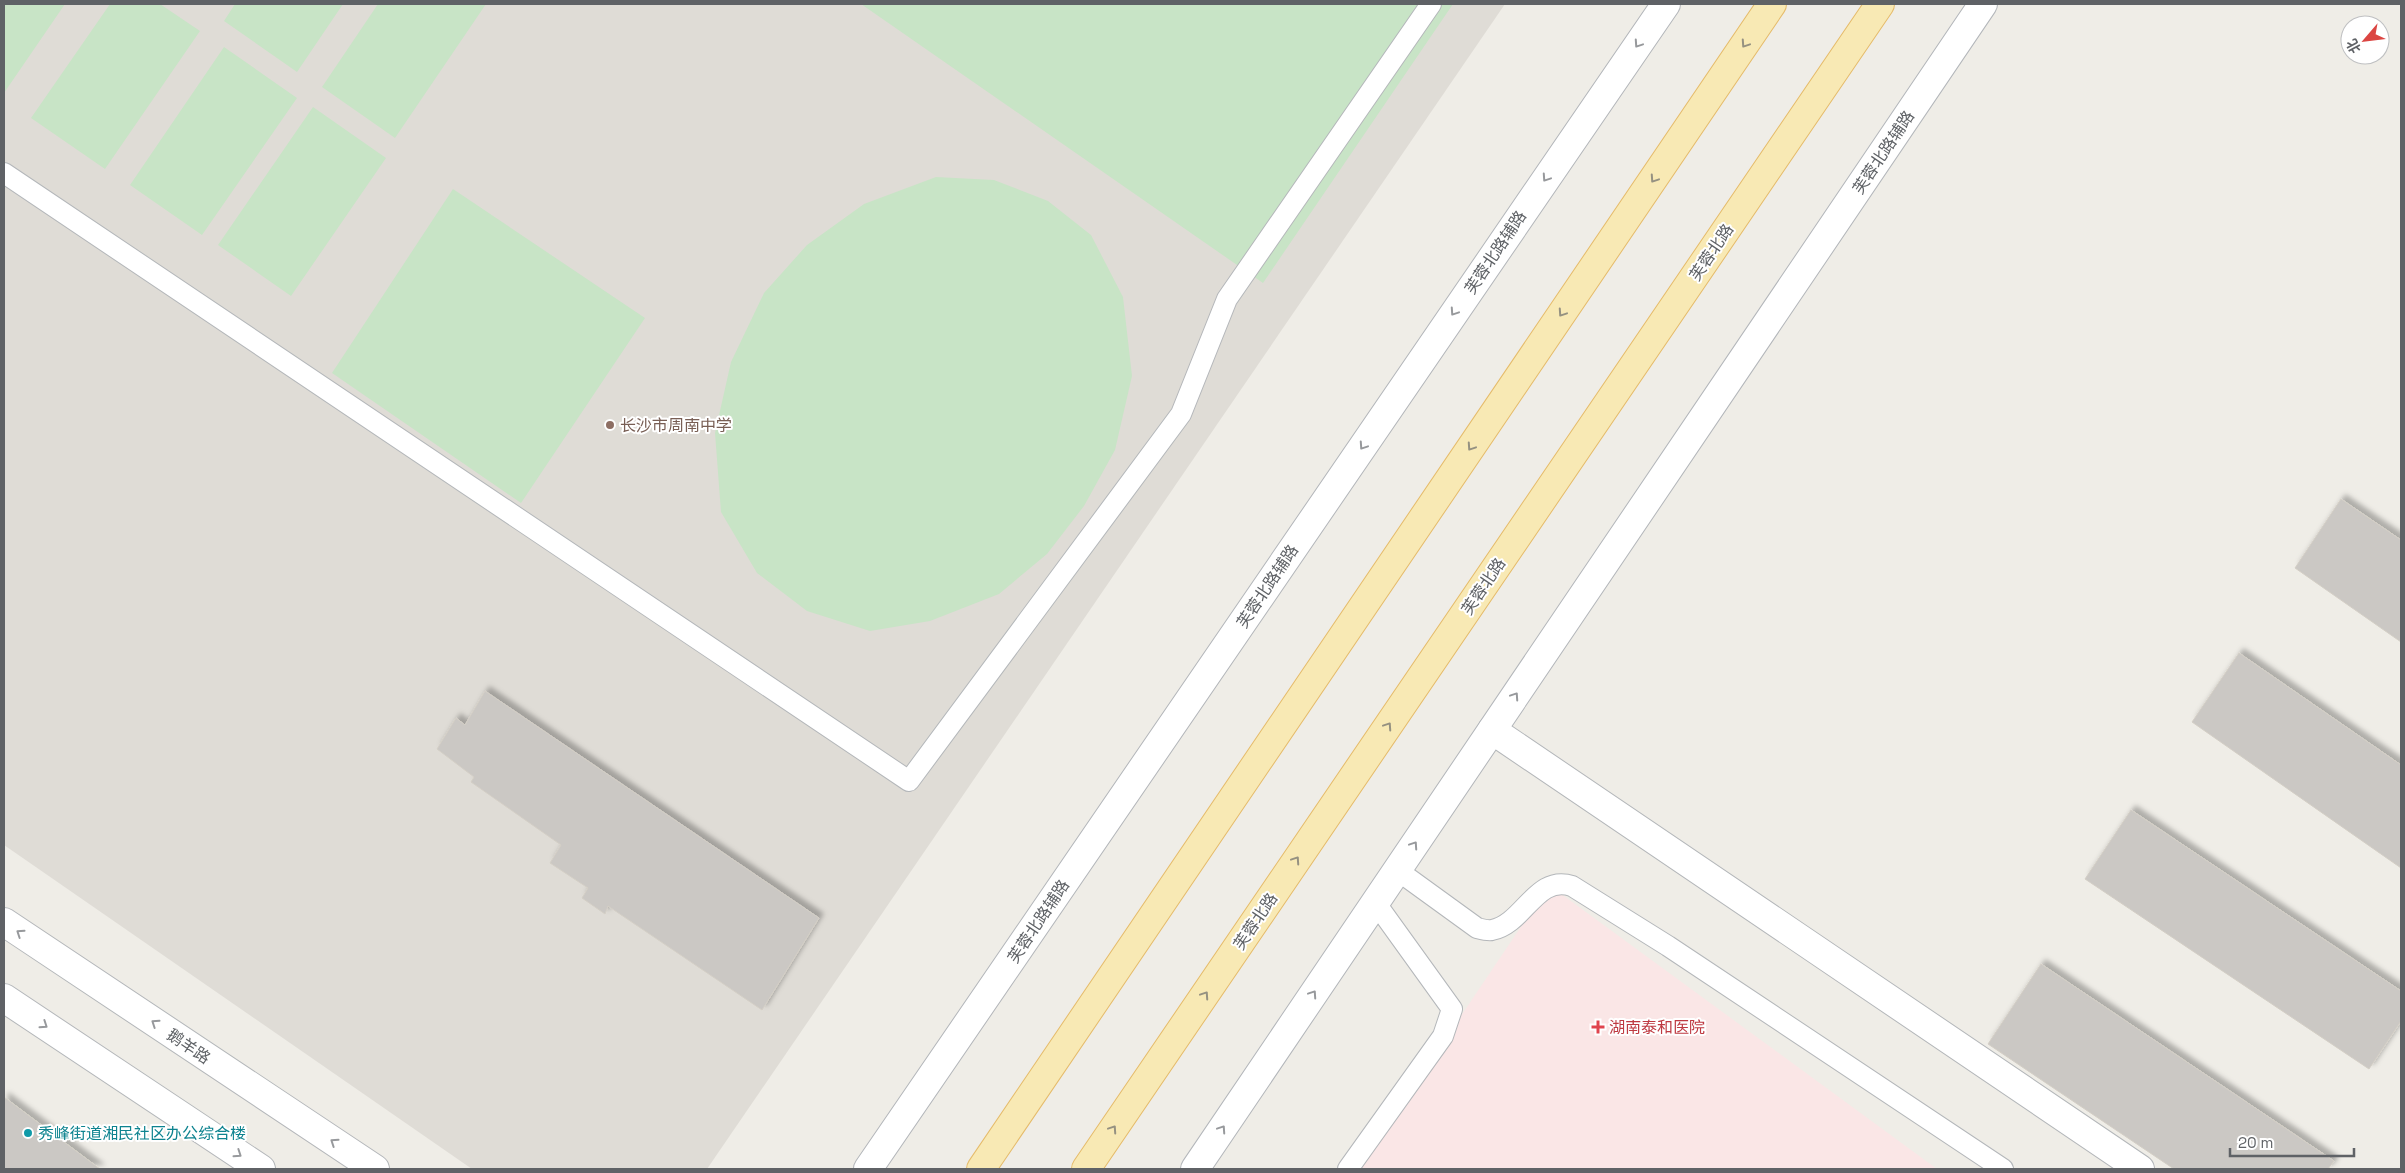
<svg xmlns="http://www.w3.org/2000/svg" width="2405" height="1173" font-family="'Space Grotesk','Noto Sans SC',sans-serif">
<defs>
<filter id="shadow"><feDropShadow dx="4.5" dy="-4.5" stdDeviation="2.5" flood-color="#0004"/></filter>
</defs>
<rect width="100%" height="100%" fill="#efede7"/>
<path fill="#dfdcd6" d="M4,4h1501l-798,1165h-235l-468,-324z"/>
<path fill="#fae6e6" d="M1549,885l388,284h-579z"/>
<path fill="#c8e4c6" d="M4,4h61l-61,89z
M110,4h50l40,27 -95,138 -74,-51z
M235,4h108l-46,68 -73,-51z
M378,4h108l-91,134 -73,-51z
M861,4h592l-190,279z
M224,47l73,51 -95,137 -72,-50z
M313,107l73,51 -95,138 -73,-51z
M936,177l58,3 54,21 43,34 32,62 9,79 -17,74 -31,56 -37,48 -48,40 -69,27 -60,10 -63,-20 -50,-38 -36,-61 -6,-79 16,-71 33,-69 43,-48 57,-41z
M453,189l192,129 -124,185 -189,-130z"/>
<path fill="#cbc8c4" stroke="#d4cfc6" filter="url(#shadow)" d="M2341,499l60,41v102l-106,-74z
M2239,653l162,112v103l-209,-146z
M485,691l334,227 -57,92 -154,-104 -3,8 -23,-16 6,-10 -38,-25 11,-18 -90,-63 3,-5 -37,-28 19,-31 9,7z
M2131,810l270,181v30l-32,48 -284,-190z
M2041,964l293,197 -6,8h-154l-186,-125z
M4,1097l96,72h-96z"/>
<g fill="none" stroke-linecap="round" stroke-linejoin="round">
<g stroke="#b4b7ba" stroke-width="22">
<path id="service" d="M4,173l905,608 272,-367 46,-115 204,-295
M1397,870l80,58c4,1 11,3 15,2 32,-6 44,-56 80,-44l96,60 335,223
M1348,1169l95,-133 9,-27 -77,-107"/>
</g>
<g stroke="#b4b7ba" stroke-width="30">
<path id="minor" d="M1492,730l648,439"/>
</g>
<g stroke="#b4b7ba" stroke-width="30">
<path id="tertiary" d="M4,922l371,247
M4,998l257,171"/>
</g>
<g stroke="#b3b6ba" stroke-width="30">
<path id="secondary" d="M868,1169l798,-1165
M1195,1169l788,-1165"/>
</g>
<g stroke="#e5bb6a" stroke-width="30">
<path id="primary" d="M981,1169l791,-1165
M1086,1169l794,-1165"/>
</g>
<use href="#service" stroke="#fff" stroke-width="20"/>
<use href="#minor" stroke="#fff" stroke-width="28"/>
<use href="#tertiary" stroke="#fff" stroke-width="28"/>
<use href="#secondary" stroke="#fff" stroke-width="28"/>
<use href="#primary" stroke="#f8e9b4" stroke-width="28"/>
</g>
<defs><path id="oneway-chevron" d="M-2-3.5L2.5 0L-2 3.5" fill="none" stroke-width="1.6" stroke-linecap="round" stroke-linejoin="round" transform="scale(1.25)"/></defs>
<g stroke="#97999c">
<use href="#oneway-chevron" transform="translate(1638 44) rotate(124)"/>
<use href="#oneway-chevron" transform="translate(1546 178) rotate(124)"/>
<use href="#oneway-chevron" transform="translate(1454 312) rotate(124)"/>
<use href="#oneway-chevron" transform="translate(1363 446) rotate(124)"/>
<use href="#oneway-chevron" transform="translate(1515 696) rotate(-56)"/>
<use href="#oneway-chevron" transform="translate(1414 845) rotate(-56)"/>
<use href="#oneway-chevron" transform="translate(20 933) rotate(-146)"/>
<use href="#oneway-chevron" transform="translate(1313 994) rotate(-56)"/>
<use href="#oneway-chevron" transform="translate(155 1023) rotate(-146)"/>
<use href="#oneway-chevron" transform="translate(44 1025) rotate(34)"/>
<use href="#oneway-chevron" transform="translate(1222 1129) rotate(-56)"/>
<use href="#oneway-chevron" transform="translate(334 1142) rotate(-146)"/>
<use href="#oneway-chevron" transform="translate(238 1154) rotate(34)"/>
</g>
<g stroke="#959181">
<use href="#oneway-chevron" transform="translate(1745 44) rotate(124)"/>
<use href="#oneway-chevron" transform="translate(1654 179) rotate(124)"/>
<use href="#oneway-chevron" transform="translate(1562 313) rotate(124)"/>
<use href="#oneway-chevron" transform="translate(1471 447) rotate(124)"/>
<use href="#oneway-chevron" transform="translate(1388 726) rotate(-56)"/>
<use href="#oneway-chevron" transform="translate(1296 860) rotate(-56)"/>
<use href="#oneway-chevron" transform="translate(1205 995) rotate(-56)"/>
<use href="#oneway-chevron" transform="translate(1113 1129) rotate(-56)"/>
</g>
<circle fill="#8d6e63" stroke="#fff" stroke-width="2" cx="610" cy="425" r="5"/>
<path fill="#e0444e" stroke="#fff" stroke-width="2" d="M1595.5 1019.5h5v5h5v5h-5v5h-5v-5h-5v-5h5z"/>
<circle fill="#0f9aa8" stroke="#fff" stroke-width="2" cx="28" cy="1133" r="5"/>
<g text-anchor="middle" stroke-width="4" stroke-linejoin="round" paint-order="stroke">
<g font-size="16" fill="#5f6266" stroke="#fff">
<text transform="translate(1883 152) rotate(-56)" y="6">芙蓉北路辅路</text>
<text transform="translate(1495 252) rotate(-56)" y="6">芙蓉北路辅路</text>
<text transform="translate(1711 252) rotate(-56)" y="6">芙蓉北路</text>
<text transform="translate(1267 586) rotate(-56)" y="6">芙蓉北路辅路</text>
<text transform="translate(1483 586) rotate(-56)" y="6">芙蓉北路</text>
<text transform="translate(1038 921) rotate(-56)" y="6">芙蓉北路辅路</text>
<text transform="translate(1255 921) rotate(-56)" y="6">芙蓉北路</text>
<text transform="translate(189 1046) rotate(34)" y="6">鹅羊路</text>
</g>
<g font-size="16" fill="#785e54" stroke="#fff" text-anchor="start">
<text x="620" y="431">长沙市周南中学</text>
</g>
<g font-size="16" fill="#be3a42" stroke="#fff" text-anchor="start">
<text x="1609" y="1033">湖南泰和医院</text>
</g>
<g font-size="16" fill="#0d838f" stroke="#fff" text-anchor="start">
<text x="38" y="1139">秀峰街道湘民社区办公综合楼</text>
</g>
</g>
<rect width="2405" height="1173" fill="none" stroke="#5f6266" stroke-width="10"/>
<g transform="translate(2365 40) rotate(242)"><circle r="24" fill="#ffffff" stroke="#bfc0c2"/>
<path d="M0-4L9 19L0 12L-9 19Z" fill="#db4542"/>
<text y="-8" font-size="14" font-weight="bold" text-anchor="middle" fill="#5f6266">北</text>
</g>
<path d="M2230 1148v8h124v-8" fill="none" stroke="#5f6266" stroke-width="2.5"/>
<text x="2238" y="1148" font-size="15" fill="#5f6266" stroke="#ffffff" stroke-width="4" paint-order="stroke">20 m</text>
</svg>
